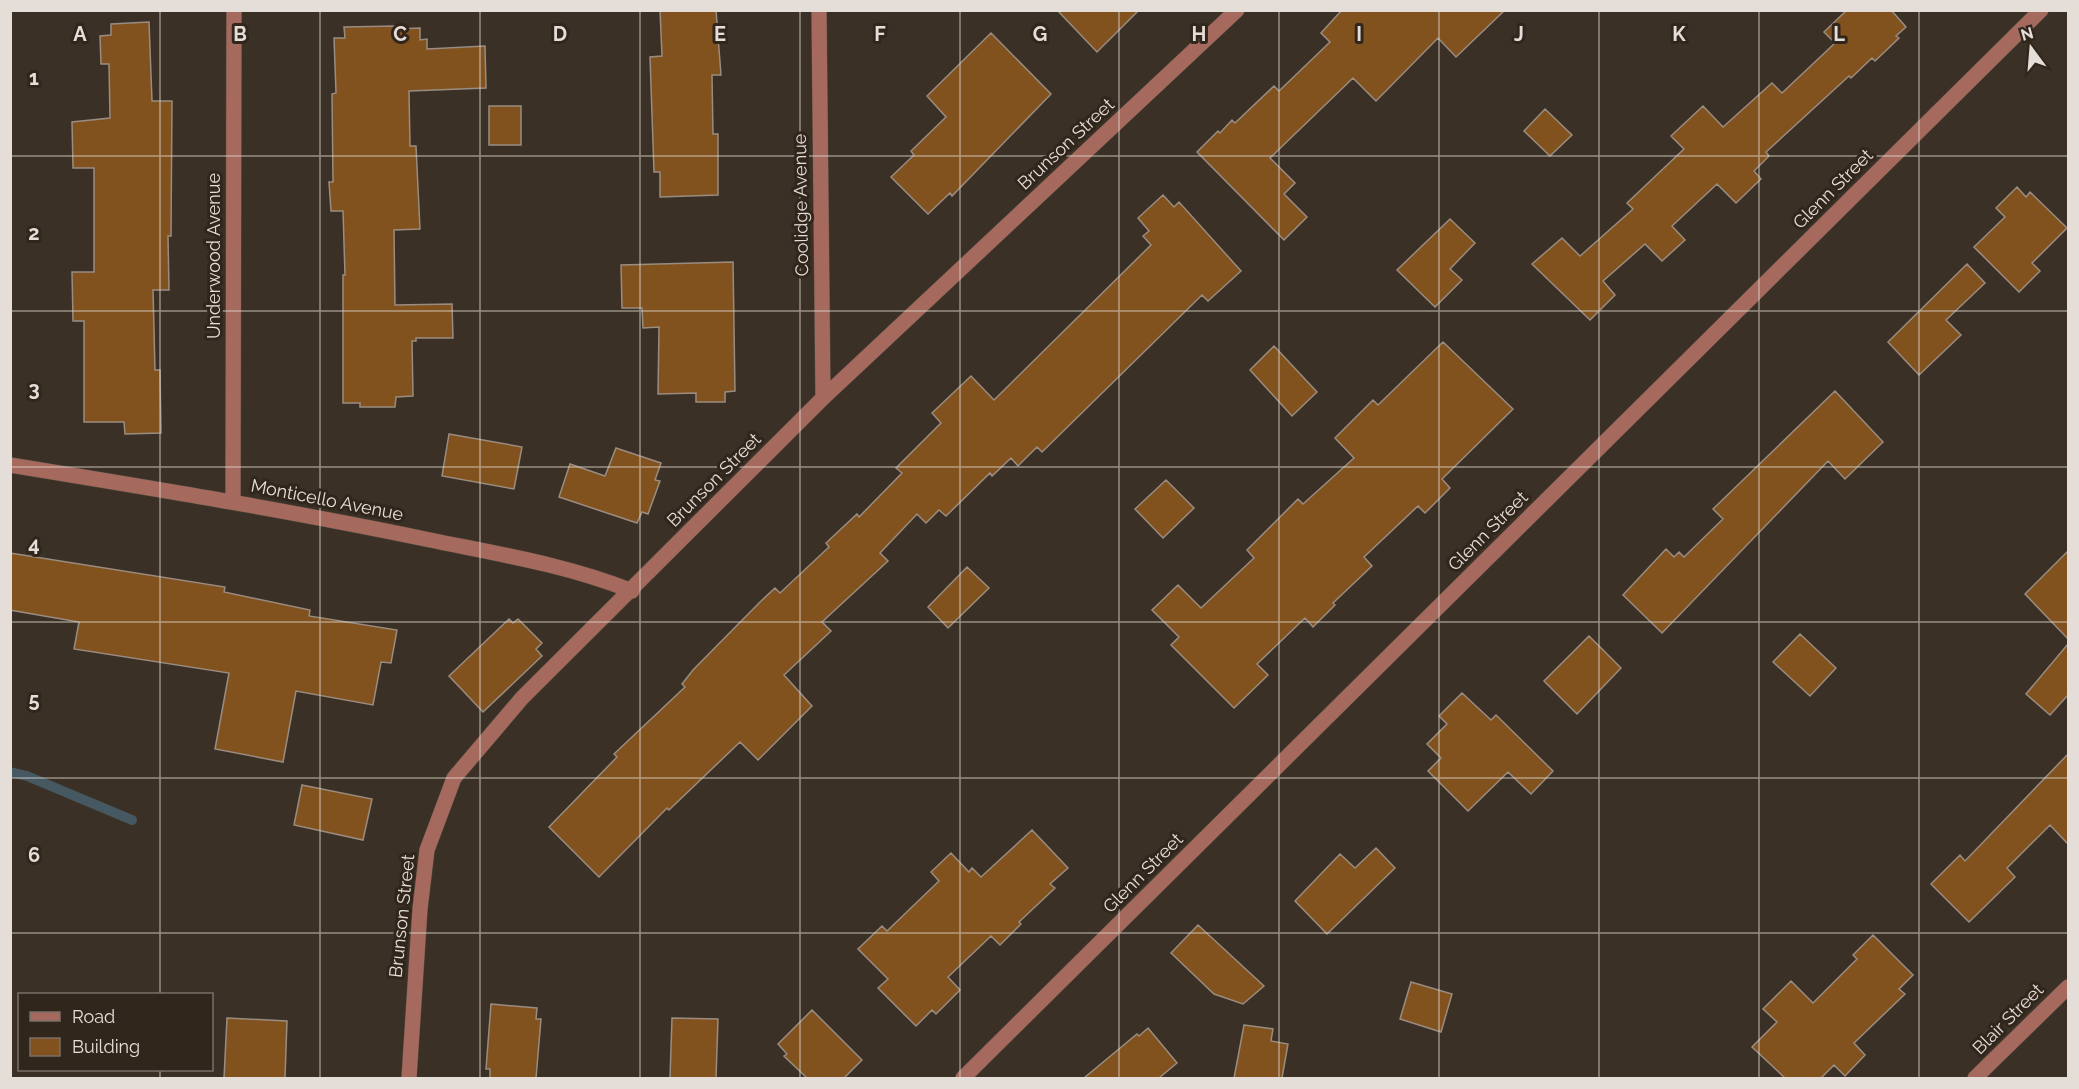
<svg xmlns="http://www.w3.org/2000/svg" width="2079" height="1089" font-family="Raleway,sans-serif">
<rect width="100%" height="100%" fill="#3b3025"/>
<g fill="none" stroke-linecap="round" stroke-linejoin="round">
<path stroke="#465861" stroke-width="10" d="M10,772l17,4 105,44"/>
</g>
<path fill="#82521e" stroke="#9a8c80" stroke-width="1.5" d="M660,10h56l5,65h-9l1,59h5v61l-58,2v-25h-6l-4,-115 12,-1z
M1057,10h82l-42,42z
M1342,10h163l-49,47 -18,-19 -62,63 -23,-23 -83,80 25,25 -11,11 23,23 -23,23 -87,-88 21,-21 2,2 12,-13 3,3 39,-37 5,5 51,-49 -9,-9z
M1847,10h44l15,17 -10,9 3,2 -24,23 -3,-3 -21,20 -2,-2 -83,76 3,4 -15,15 7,8 -25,24 -19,-19 -45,42 13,14 -23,21 -17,-17 -42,37 12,14 -25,25 -58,-56 30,-26 18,18 53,-47 -6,-6 57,-54 -13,-13 32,-30 20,21 49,-44 10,10 53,-50 -11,-11z
M149,22l3,79h20l-1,135h-3l1,54h-16l2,80h5l1,63 -36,1 -1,-12h-40v-101h-11l-1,-49h22v-104h-21l-1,-46 38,-4 -1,-54h-8l-1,-28 11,-1v-11z
M395,26l-1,3 26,-1v12l7,-1v10l58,-3 1,42 -77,3 1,55h6l4,83 -26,1 1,75 57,-1 1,34h-37v3h-4l1,55 -17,1 -1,10h-35v-4h-17v-128h2l-2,-64h-12l-2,-29h4l-1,-88 4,-1 -2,-55h11l-1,-11z
M991,33l60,61 -99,102 -2,-3 -22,21 -37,-37 23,-22 -3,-4 35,-34 -19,-21z
M489,106h32v39h-32z
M1545,109l27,26 -22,21 -26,-25z
M2017,187l9,10 4,-5 37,36 -35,35 8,8 -21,21 -45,-45 31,-30 -9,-9z
M1163,195l11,12 5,-5 62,69 -33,30 -6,-6 -160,157 -5,-5 -19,19 -7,-8 -19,18 -2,-3 -44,43 -7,-6 -13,13 -9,-9 -37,39 8,8 -66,61 9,9 -47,44 28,31 -54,54 -18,-18 -71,68 -2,-2 -68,69 -50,-50 68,-70 -3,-3 71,-67 -3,-3 11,-14 67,-68 15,-14 5,5 49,-46 -3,-4 31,-29 2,3 43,-44 -6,-5 45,-45 -9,-10 39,-37 23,24 157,-155 -8,-9 6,-5 -11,-13z
M1450,219l25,24 -25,26 12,11 -27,27 -38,-37z
M733,262l2,129 -10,1v10h-29v-9l-38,1 1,-67 -16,1 -1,-20h-20l-1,-43z
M1967,264l18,19 -39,37 15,15 -42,40 -31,-33z
M1443,342l70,67 -71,70 8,9 -25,25 -7,-7 -54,51 8,9 -39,37 2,2 -22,22 -8,-9 -48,46 11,11 -34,33 -63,-63 8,-8 -27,-27 26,-25 23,23 53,-50 -7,-8 51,-51 5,5 51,-46 -19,-20 38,-38 5,5z
M1274,346l43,46 -25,24 -42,-46z
M1835,391l48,51 -38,37 -17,-18 -166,172 -39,-38 43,-46 8,8 5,-5 5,5 39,-38 -10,-10z
M449,434l73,13 -8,42 -72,-13z
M616,448l45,15 -6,17 5,1 -12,33 -6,-2 -5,11 -78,-26 11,-33 35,12z
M1166,480l28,28 -31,30 -28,-29z
M2068,551v88l-43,-45z
M10,553l215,34 -1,5 86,18 -1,6 88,14 -6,33 -10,-1 -8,43 -77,-14 -13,71 -68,-13 14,-76 -155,-24 5,-27 -69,-12z
M967,567l22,21 -41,40 -20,-21z
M509,619l4,4 5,-4 24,24 -6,6 6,7 -59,56 -34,-36z
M1800,634l36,34 -26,28 -37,-34z
M1589,636l32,32 -44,46 -33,-33z
M2068,644v51l-18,20 -24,-21z
M1462,693l29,27 5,-5 57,56 -22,23 -23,-22 -40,39 -40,-40 13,-13 -14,-14 20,-20 -8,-8z
M2068,754v90l-18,-19 -43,43 8,9 -46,45 -38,-38 29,-29 5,6z
M302,785l70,14 -9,41 -69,-15z
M1032,830l36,38 -18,16 5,4 -36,34 2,2 -21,21 -9,-9 -43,41 12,13 -24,24 -4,-4 -16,16 -38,-38 10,-9 -30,-30 24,-23 5,5 52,-50 -8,-9 20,-19 18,19 3,-4 9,9z
M1376,848l19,20 -68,66 -32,-33 45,-47 15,14z
M1198,925l66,61 -21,18 -29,-10 -43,-41z
M1873,935l40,40 -14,14 6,5 -51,49 11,12 -20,21 -11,-11 -13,13h-36l-33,-31 25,-25 -14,-13 28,-28 22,22 44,-44 -4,-4z
M1411,982l41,12 -11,38 -41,-13z
M491,1004l46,4 -1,11h5l-5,59h-46v-9h-4z
M812,1010l50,50 -18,18h-37l-23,-22 3,-2 -9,-10z
M227,1018l60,3 -2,57h-61z
M672,1018l46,1 -2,59h-46z
M1244,1025l29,4 -2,12 17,3 -6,34h-48z
M1148,1028l29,35 -18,15h-75l53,-44 2,2z"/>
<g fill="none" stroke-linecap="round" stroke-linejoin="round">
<g stroke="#564c41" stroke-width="16">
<path id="minor" d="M819,10l4,388
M10,465c141,23 281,46 420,75 68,14 137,25 202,51
M233,501l1,-491
M409,1078l11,-169 7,-59 27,-72 68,-80 301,-300 414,-388
M963,1078l1078,-1068
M1975,1078l93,-91"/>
</g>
<use href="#minor" stroke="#a56a5d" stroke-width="15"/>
</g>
<path fill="none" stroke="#e5ddd7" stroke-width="1.5" stroke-opacity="0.55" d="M160,10v984M320,10v1068M480,10v1068M640,10v1068M800,10v1068M960,10v1068M1119,10v1068M1279,10v1068M1439,10v1068M1599,10v1068M1759,10v1068M1919,10v1068M10,156h2058M10,311h2058M10,467h2058M10,622h2058M10,778h2058M10,933h2058M160,1070v8"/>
<g text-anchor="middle" stroke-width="6" stroke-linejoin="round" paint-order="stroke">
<g font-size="18" fill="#e5ddd7" stroke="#31261c">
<text transform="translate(1066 144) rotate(-43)" y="6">Brunson Street</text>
<text transform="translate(1833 189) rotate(-45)" y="6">Glenn Street</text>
<text transform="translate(801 205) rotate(-91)" y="6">Coolidge Avenue</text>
<text transform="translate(214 256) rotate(-90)" y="6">Underwood Avenue</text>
<text transform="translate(714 480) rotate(-45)" y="6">Brunson Street</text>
<text transform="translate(327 500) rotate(11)" y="6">Monticello Avenue</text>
<text transform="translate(1488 531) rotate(-45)" y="6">Glenn Street</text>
<text transform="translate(1143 873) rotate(-45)" y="6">Glenn Street</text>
<text transform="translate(402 916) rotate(-84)" y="6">Brunson Street</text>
<text transform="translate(2008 1019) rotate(-45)" y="6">Blair Street</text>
</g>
</g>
<g font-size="20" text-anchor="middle" font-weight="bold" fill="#e5ddd7" stroke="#31261c" stroke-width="6" stroke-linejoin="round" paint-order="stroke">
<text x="80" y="41">A</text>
<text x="240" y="41">B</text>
<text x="400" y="41">C</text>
<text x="560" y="41">D</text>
<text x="720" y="41">E</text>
<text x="880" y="41">F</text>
<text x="1040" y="41">G</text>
<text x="1199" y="41">H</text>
<text x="1359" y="41">I</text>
<text x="1519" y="41">J</text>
<text x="1679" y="41">K</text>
<text x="1839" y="41">L</text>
<text x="34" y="85">1</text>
<text x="34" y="240">2</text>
<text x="34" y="396">3</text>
<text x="34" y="551">4</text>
<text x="34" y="707">5</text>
<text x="34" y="862">6</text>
</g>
<rect width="2079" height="1089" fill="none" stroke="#e5ddd7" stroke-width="24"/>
<rect x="18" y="993" width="195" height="78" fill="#31261c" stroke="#796f67" stroke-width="1.5"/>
<rect x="30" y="1012" width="30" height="9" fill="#a56a5d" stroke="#796f67" stroke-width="1.5"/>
<text x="72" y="1023" font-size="18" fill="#e5ddd7">Road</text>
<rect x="30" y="1038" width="30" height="18" fill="#82521e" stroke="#796f67" stroke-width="1.5"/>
<text x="72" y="1053" font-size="18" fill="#e5ddd7">Building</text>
<g transform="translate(2031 48) rotate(344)" stroke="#31261c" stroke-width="4.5" paint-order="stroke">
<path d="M0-4.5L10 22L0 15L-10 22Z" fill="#e5ddd7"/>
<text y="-9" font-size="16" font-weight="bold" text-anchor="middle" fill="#e5ddd7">N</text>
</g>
</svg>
